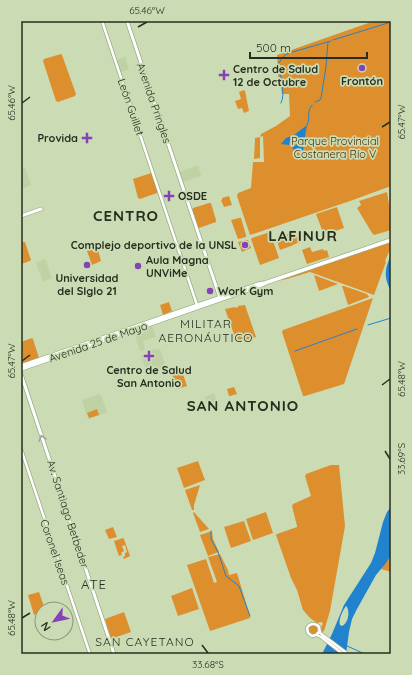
<svg xmlns="http://www.w3.org/2000/svg" width="412" height="675" font-family="Quicksand,sans-serif">
<rect width="100%" height="100%" fill="#cbdcb5"/>
<path fill="#bed2a4" d="M125,57l4,12 -8,3 -4,-11 1,-2z
M198,165l3,11 -18,6 -4,-10z
M24,167l1,1 6,16v1l-10,4v-21z
M45,259l7,19 -9,4 -7,-19z
M152,326l4,11 -13,4 2,9 -5,1 -6,-19z
M156,349l1,1 3,-1 6,18v1l-18,6 -7,-18 1,-2 4,-1 2,4h1l1,1h2l-2,-7z
M214,393l3,8 -9,3 -1,-1 -2,-6z
M100,394l1,1 6,17 -1,1 -17,6h-1l-6,-19z"/>
<path fill="#dd8f2e" d="M374,21h17v165l-38,14 -103,35 -13,-39 1,-3 13,-5 2,-26h11l-1,-26 -3,1v21l-6,1 1,-21 5,-1 1,-3 15,-8 14,-10 -1,-22h-7l-2,-14 -2,-4 -1,-21z
M61,54l1,1 14,39 -1,2 -17,6 -2,-1 -13,-40 1,-2z
M244,90l1,1 4,20 -5,2 -2,-5 -4,1 -3,-8 6,-2 -2,-7z
M151,173l7,18 -1,2 -17,6 -2,-1 -5,-19z
M387,192l4,25v13l-17,5 -2,-2 -15,-25 4,-3 -2,-4z
M229,196l3,9 -8,2 -3,-7h1v-2z
M209,203h2l5,17v2l-17,6 -1,-1 -6,-17 1,-2z
M337,207l7,21 -20,7 -8,-21z
M239,218h2l5,17v2l-8,2 -7,-19z
M296,231l3,10v1l-8,4 -11,4 -4,-12z
M270,232l9,26 -19,7 -9,-26 1,-1z
M247,240h1l3,8 -9,4 -4,-10z
M391,241v6l-6,14 1,1 -12,33 -64,-23 -23,7 -11,2z
M23,242h2l6,18 -1,1 -9,3v-21z
M91,243l2,9 5,-2 3,11 -9,4 -5,-14 2,-1 -2,-5z
M310,247l2,5 11,-3 1,2 3,-1 2,7 -22,7 -5,-14z
M314,275l24,9 -19,7z
M342,286h2l23,8 2,3 -21,8z
M373,298l-29,86 -39,12h-2l-21,-64 1,-2z
M169,302l3,9 -9,4 -3,-10z
M245,305l11,32 -19,6 -12,-34 10,-2 1,1 2,-1v-1z
M32,338l1,1 6,19 -18,7v-23z
M182,371l5,15 -10,3 -5,-15z
M234,387l3,7 -7,2h-1l-2,-7z
M97,409l2,6 -10,3 -2,-5z
M198,461l7,19 -21,8 -7,-20z
M331,465h8l6,61 -15,85 -6,20 -2,1 -1,-4 2,-5 -2,-1 -4,1 -7,-5 -7,-8 -6,-20 -6,-12 -15,-43 1,-1 20,-7v-1l-5,-20 1,-2 18,-8 -6,-20 1,-2z
M200,485l-6,20v5h-2l-7,-20z
M194,512l15,17 -9,3 -7,-19z
M266,512l7,21 -20,7 -7,-21z
M244,521l7,20 -20,7 -7,-21z
M113,527l4,10 -8,2 -4,-9z
M212,531l1,8 6,13 -11,4 -8,-21z
M123,538l1,1 6,17 -6,3 -1,-2 2,-1v-3l2,-1 -2,-7 -3,1 2,5 -3,2 1,2 -3,1 -5,-15z
M220,554l8,16 1,5 8,-2 13,43v2l-40,13 -23,-66 19,-6 8,24 3,-1 -9,-25z
M391,555v17l-10,-3z
M192,588l7,21 -21,7 -7,-20z
M39,592l6,17h-3v3l-8,3 -6,-20z
M124,612l7,20 -20,7 -6,-20z
M308.5 630a4.5 4.5 0 1 1 9 0a4.5 4.5 0 1 1-9 0Z"/>
<path fill="#2183cd" fill-rule="evenodd" d="M307,125l-3,18 -1,9 -1,1 -5,-1 -5,-4 5,-4 -3,-6 -4,3 -1,4 -8,-1 5,-6 8,-3z
M391,255v36c-8,-14 -6,-23 0,-36z
M391,507v48l-5,8 -10,12 -19,34 -5,10 -3,13 -3,22h-24l10,-20 12,-29 27,-42 4,-10 8,-31 4,-10zM346,606l1,1c3,6 1,16 -5,19l-2,-1c-2,-5 3,-15 6,-19z"/>
<g fill="none" stroke-linecap="round" stroke-linejoin="round">
<path stroke="#2183cd" stroke-width="1" d="M333,40l58,-18
M326,66l2,-24
M315,102l5,-2 1,-2 5,-31
M281,103c5,-9 -1,-28 -3,-39l6,-8 5,-3 42,-12
M307,125c4,-8 -1,-13 5,-20
M368,325l23,-7
M295,351l62,-22
M211,531v8l7,13 8,24 13,10 11,30
M347,646l18,8
M238,654h1"/>
<g stroke="#9aab85" stroke-width="4">
<path id="tertiary" d="M102,21l95,284
M21,449l69,205
M319,632l-3,3 -4,1 -4,-3 -1,-5c2,-4 6,-5 10,-3l2,2 1,6 28,21
M317,635l4,2 22,17"/>
</g>
<g stroke="#9aab85" stroke-width="4.5">
<path id="secondary" d="M127,21l93,277
M21,216l20,-7
M21,374l93,280"/>
</g>
<g stroke="#9aab85" stroke-width="5">
<path id="primary" d="M21,366l238,-82 6,-1 126,-43
M21,369l238,-83 5,-2"/>
</g>
<use href="#tertiary" stroke="#fff" stroke-width="2.5"/>
<use href="#secondary" stroke="#fff" stroke-width="3"/>
<use href="#primary" stroke="#fff" stroke-width="3.5"/>
</g>
<defs><path id="oneway-chevron" d="M-2-3.5L2.5 0L-2 3.5" fill="none" stroke-width="1.6" stroke-linecap="round" stroke-linejoin="round"/></defs>
<use stroke="#9ea19a" href="#oneway-chevron" transform="translate(42 438) rotate(-108)"/>
<path fill="none" stroke="#272e1f" stroke-width="1.5" d="M138,27l9,-5M22,103l8,-6M382,127l8,-5M22,361l8,-6M382,385l8,-6M385,451l5,8M22,618l8,-5M202,645l6,8"/>
<g fill="#8443b7" stroke="#cbdcb5" stroke-width="1.5">
<circle cx="362" cy="68" r="4"/>
<path d="M222 69h4v4h4v4h-4v4h-4v-4h-4v-4h4z"/>
<path d="M85 132h4v4h4v4h-4v4h-4v-4h-4v-4h4z"/>
<path d="M167 190h4v4h4v4h-4v4h-4v-4h-4v-4h4z"/>
<circle cx="245" cy="245" r="4"/>
<circle cx="87" cy="265" r="4"/>
<circle cx="138" cy="266" r="4"/>
<circle cx="210" cy="291" r="4"/>
<path d="M147 350h4v4h4v4h-4v4h-4v-4h-4v-4h4z"/>
</g>
<g text-anchor="middle" stroke-width="3.5" stroke-linejoin="round" paint-order="stroke">
<g font-size="11" font-weight="bold" fill="#272e1f" stroke="#cbdcb5" text-anchor="start">
<text x="233" y="73">Centro de Salud<tspan x="233" dy="13">12 de Octubre</tspan></text>
<text x="362" y="85" text-anchor="middle">Frontón</text>
<text x="78" y="142" text-anchor="end">Provida</text>
<text x="178" y="200">OSDE</text>
<text x="237" y="249" text-anchor="end">Complejo deportivo de la UNSL</text>
<text x="146" y="264">Aula Magna<tspan x="146" dy="13">UNViMe</tspan></text>
<text x="87" y="282" text-anchor="middle">Universidad<tspan x="87" dy="13">del SIglo 21</tspan></text>
<text x="218" y="295">Work Gym</text>
<text x="149" y="374" text-anchor="middle">Centro de Salud<tspan x="149" dy="13">San Antonio</tspan></text>
</g>
<g font-size="11" fill="#272e1f" stroke="#cbdcb5">
<text transform="translate(154 103) rotate(71)" y="4">Avenida Pringles</text>
<text transform="translate(131 107) rotate(71)" y="4">León Guillet</text>
<text transform="translate(98 342) rotate(-19)" y="4">Avenida 25 de Mayo</text>
<text transform="translate(68 514) rotate(72)" y="4">Av. Santiago Betbeder</text>
<text transform="translate(55 552) rotate(71)" y="4">Coronel Iseas</text>
</g>
<g font-size="11" fill="#4b2c04" stroke="#cbdcb5">
<text x="335" y="145">Parque Provincial<tspan x="335" dy="13">Costanera Río V</tspan></text>
</g>
<g font-size="12" letter-spacing="1" fill="#272e1f" stroke="#cbdcb5">
<text x="206" y="328">MILITAR<tspan x="206" dy="14">AERONÁUTICO</tspan></text>
<text x="145" y="646">SAN CAYETANO</text>
</g>
<g font-size="13" letter-spacing="1" fill="#272e1f" stroke="#cbdcb5">
<text x="94" y="589">ATE</text>
</g>
<g font-size="15" font-weight="bold" letter-spacing="1" fill="#272e1f" stroke="#cbdcb5">
<text x="126" y="221">CENTRO</text>
<text x="303" y="241">LAFINUR</text>
<text x="243" y="411">SAN ANTONIO</text>
</g>
</g>
<rect width="412" height="675" fill="none" stroke="#cbdcb5" stroke-width="44"/>
<g transform="translate(54 621) rotate(237)"><circle r="19" fill="#cbdcb5" stroke="#899679"/>
<path d="M0-3L7 15L0 10L-7 15Z" fill="#8443b7"/>
<text y="-6" font-size="11" font-weight="bold" text-anchor="middle" fill="#272e1f">N</text>
</g>
<path d="M250 52v6h117v-6" fill="none" stroke="#272e1f" stroke-width="2"/>
<text x="256" y="52" font-size="12" fill="#272e1f" stroke="#cbdcb5" stroke-width="3" paint-order="stroke">500 m</text>
<rect x="22" y="22" width="368" height="631" fill="none" stroke="#272e1f" stroke-width="1.5"/>
<g font-size="10" text-anchor="middle" fill="#272e1f">
<text x="147" y="14">65.46°W</text>
<text transform="translate(11 103) rotate(-90)" y="4">65.46°W</text>
<text transform="translate(401 122) rotate(-90)" y="4">65.47°W</text>
<text transform="translate(11 361) rotate(-90)" y="4">65.47°W</text>
<text transform="translate(401 379) rotate(-90)" y="4">65.48°W</text>
<text transform="translate(401 459) rotate(-90)" y="4">33.69°S</text>
<text transform="translate(11 618) rotate(-90)" y="4">65.48°W</text>
<text x="208" y="668">33.68°S</text>
</g>
</svg>
